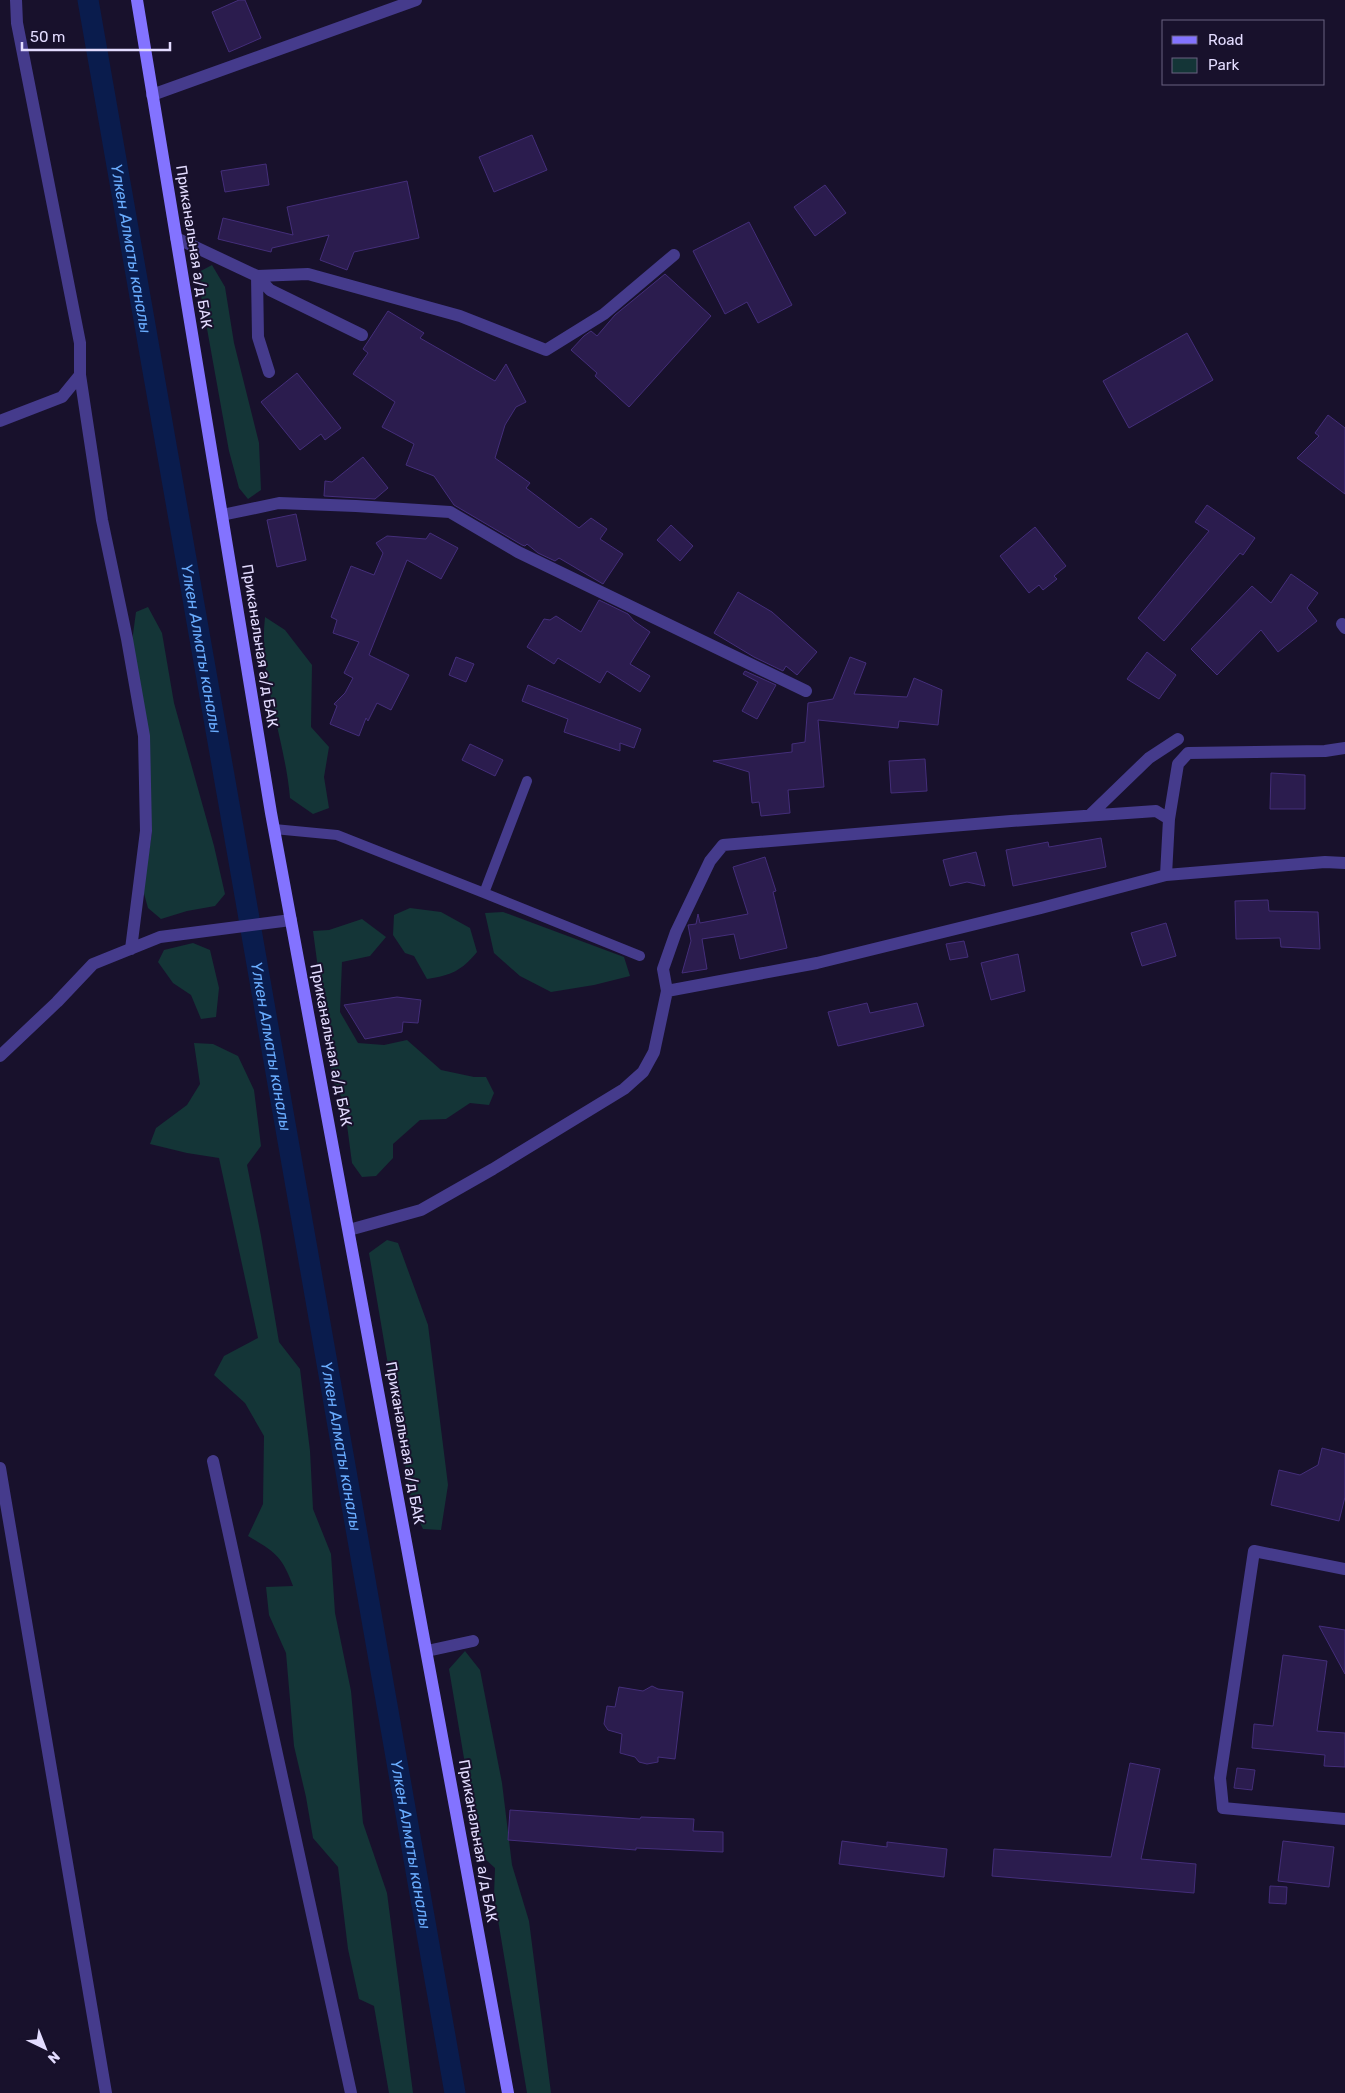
<svg xmlns="http://www.w3.org/2000/svg" width="1345" height="2093" font-family="Rubik,sans-serif">
<rect width="100%" height="100%" fill="#18112c"/>
<path fill="#143537" d="M212,265l13,22 9,56 25,100 2,47 -13,9 -9,-11 -10,-37 -32,-178z
M148,607l14,26 12,70 40,143 11,48 -10,12 -28,5 -26,8 -13,-11 -5,-18 9,-58 -21,-183 5,-37z
M265,617l20,13 27,35 -1,62 18,20 -5,30 5,31 -16,6 -23,-16c-5,-60 -32,-120 -25,-181z
M410,908l31,4 29,16 7,24c-16,19 -25,23 -50,27l-13,-23 -9,-3 -12,-18 1,-20z
M503,912l121,45 6,19 -36,9 -43,7 -31,-16 -26,-23 -9,-40z
M362,919l24,18 -16,19 -28,6 -2,50 18,31 26,2 23,-5 34,30 33,7h12l8,16 -5,12 -19,-2 -24,16 -26,1 -27,24v14l-17,18 -14,1 -10,-14 -8,-61 -11,-21 -20,-150 16,-1z
M193,943l17,7 9,38 -3,29 -15,2 -10,-24 -18,-12 -15,-21 6,-12z
M194,1043l19,1 25,12 16,34 7,56 -14,19 14,71 18,106 21,27 10,82 3,58 18,45 4,59 16,78 12,132 24,70 26,200h-24l-15,-87 -15,-7 -11,-50 -10,-82 -25,-29 -7,-41 -12,-51 -8,-93 -17,-38 -3,-28 27,-1c-11,-30 -18,-34 -45,-50l15,-32 1,-68 -19,-33 -31,-28 10,-19 34,-18 -39,-180 -32,-5 -37,-9 6,-16 31,-23 13,-21z
M387,1240l11,3 30,82 20,160 -7,45 -18,-1 -11,-23 -43,-253z
M465,1651l15,19 22,113 10,82 17,56 22,172h-24l-33,-197 1,-28 -19,-17 -8,-69 -19,-113z"/>
<g fill="none" stroke-linecap="round" stroke-linejoin="round">
<path stroke="#0a1c4d" stroke-width="21" id="s1" d="M88,0l367,2093"/>
</g>
<path fill="#2b1c4e" stroke="#442e7a" d="M239,0h6l16,38 -32,14 -17,-40z
M532,135l15,35 -53,22 -15,-35z
M266,164l3,21 -44,7 -4,-21z
M407,181l12,57 -65,14 -7,18 -27,-10 9,-25 -57,13 -1,4 -53,-13 5,-21 70,17 -6,-28z
M825,185l21,28 -31,23 -21,-29z
M749,222l43,83 -34,18 -11,-21 -22,12 -32,-63z
M665,274l46,42 -82,91 -34,-31 2,-3 -26,-23 13,-14 7,-5 6,5 18,-21z
M388,311l36,22 -4,5 75,43 11,-17 20,38 -10,5 -11,18 -10,33 35,25 -4,5 53,40 12,-10 16,11 -7,10 23,15 -20,30 -44,-26 -4,3 -17,-8 -11,-9 -2,2 -3,-1 -68,-40 -20,-29 -28,-11 8,-21 -32,-17 13,-25 -42,-28 15,-21 -5,-4z
M1187,333l26,47 -84,48 -26,-47z
M297,373l44,55 -16,12 -4,-6 -21,16 -39,-48z
M1328,415l17,13v66l-48,-36 22,-22 -4,-3z
M363,457l25,31 -13,11 -51,-3 1,-15 7,1z
M1207,505l48,33 -12,17 -3,-2 -76,88 -26,-23 71,-87 -14,-9z
M296,514l10,46 -29,7 -10,-47z
M671,525l22,21 -13,15 -23,-21z
M1035,527l31,39 -12,10 3,3 -14,11 -4,-5 -10,8 -29,-37z
M430,533l28,15 -17,31 -34,-19 -38,95 40,20 -18,35 -14,-7 -9,18 -2,-3 -7,18 -29,-12 7,-18 -3,-2 11,-11 8,-15 -9,-5 15,-31 -26,-9 4,-13 -6,-3 20,-51 23,9 9,-22 -7,-10 11,-7 39,3z
M1291,574l27,19 -11,15 10,13 -39,31 -17,-22 -44,45 -26,-26 61,-63 19,17z
M738,592l34,20 45,40 -20,23 -11,-9 -3,5 -29,-14 -40,-24z
M599,600l29,14 6,7 16,11 -20,32 20,12 -10,16 -33,-21 -7,12 -42,-25 -4,6 -27,-17 17,-28 6,1 6,-4 25,16z
M1147,652l29,23 -17,24 -32,-20z
M456,657l18,7 -8,18 -17,-7z
M850,657l16,6 -12,31 53,3 7,-19 28,12 -4,35 -39,-4 -1,7 -80,-8 6,67 -36,3 2,23 -29,3 -2,-14 -7,1 -3,-31 -36,-11 79,-9v-8l13,-2 3,-39 25,-4z
M745,671l31,14 -19,34 -15,-8 16,-29 -15,-8z
M528,685l113,44 -7,19 -14,-5v8l-56,-19 4,-13 -46,-18z
M470,744l33,16 -8,16 -33,-16z
M925,759l2,32 -36,2 -2,-32z
M1271,773l34,2v34h-35z
M1101,838l5,29 -93,19 -7,-36 42,-8 1,5z
M976,852l9,34 -18,-4 -17,4 -7,-26z
M765,857l11,34 -3,1 14,56 -47,11 -6,-25 -32,5 5,30 -25,4 9,-32 -3,-16 8,-1 2,-10 2,9 48,-9 -15,-47z
M1268,900l1,11 49,1 2,37 -39,-2 -1,-9 -44,1 -1,-38z
M1166,923l10,33 -34,10 -11,-33z
M964,941l4,16 -18,3 -4,-16z
M1018,954l7,37 -34,9 -10,-37z
M397,997l24,3 -3,23 -15,-1 -1,10 -37,7 -21,-34z
M867,1003l3,10 47,-10 7,23 -86,20 -10,-34z
M1322,1448l23,6v43l-6,24 -68,-16 8,-35 21,5 18,-10z
M1319,1626l26,4v44z
M1283,1655l44,6 -10,70 28,2v34l-21,-1 1,-11 -73,-7 2,-24 19,2z
M652,1686l6,3 25,3 -8,67 -17,-2v5l-11,2 -8,-2 -4,-5 -15,-4 2,-19 -14,-4 -4,-6 3,-18 8,1 4,-20 24,4z
M1130,1763l30,6 -19,90 55,5 -2,29 -202,-17 2,-27 117,8z
M1237,1768l18,2 -3,20 -18,-2z
M510,1810l130,9 1,-2 53,2 -1,12 30,1v20l-87,-4v2l-128,-10z
M842,1841l45,6v-5l60,7 -3,28 -105,-13z
M1283,1841l51,6 -5,40 -51,-6z
M1270,1886l17,1 -1,17 -17,-1z"/>
<g fill="none" stroke-linecap="round" stroke-linejoin="round">
<path stroke="#453b8c" stroke-width="10" d="M274,829l63,6 147,58 43,-112
M484,893l156,63"/>
<path stroke="#453b8c" stroke-width="12" d="M152,95l264,-95
M176,238l81,38 51,-2 152,42 86,34 58,-36 70,-59
M257,276l13,14 92,45
M257,276l1,61 11,35
M80,375l22,145 25,119 17,97 2,95 -15,118
M0,421l62,-24 18,-22v-32l-63,-320 -1,-23
M222,515l57,-12 77,3 94,6 68,40 288,139
M1342,624l3,4
M1090,815l59,-57 29,-19
M1169,819l9,-55 10,-11 137,-2 20,-3
M667,991l-4,-22 13,-37 34,-71 13,-16 288,-24 145,-10 13,8 -3,56
M0,1056l57,-54 36,-38 67,-27 131,-17
M349,1230l72,-20 72,-41 131,-80 19,-17 11,-20 13,-61 150,-28 224,-55 125,-33 159,-13 20,1
M213,1461l138,632
M0,1468l106,625
M1345,1569l-91,-18 -34,227 3,30 122,11
M427,1651l46,-10"/>
<path stroke="#8373ff" stroke-width="12" d="M137,0l134,813 237,1280"/>
</g>
<g text-anchor="middle" stroke-width="4" stroke-linejoin="round" paint-order="stroke">
<g font-size="15" fill="#e3dcff" stroke="#18112c">
<text transform="translate(194 247) rotate(81)" y="5">Приканальная а/д БАК</text>
<text transform="translate(260 646) rotate(81)" y="5">Приканальная а/д БАК</text>
<text transform="translate(331 1045) rotate(79)" y="5">Приканальная а/д БАК</text>
<text transform="translate(405 1443) rotate(80)" y="5">Приканальная а/д БАК</text>
<text transform="translate(478 1841) rotate(80)" y="5">Приканальная а/д БАК</text>
</g>
<g font-size="16" font-style="italic" fill="#6aadff" stroke="#18112c">
<text dy="6" stroke="none"><textPath href="#s1" startOffset="252">Үлкен Алматы каналы</textPath></text>
<text dy="6" stroke="none"><textPath href="#s1" startOffset="658">Үлкен Алматы каналы</textPath></text>
<text dy="6" stroke="none"><textPath href="#s1" startOffset="1062">Үлкен Алматы каналы</textPath></text>
<text dy="6" stroke="none"><textPath href="#s1" startOffset="1468">Үлкен Алматы каналы</textPath></text>
<text dy="6" stroke="none"><textPath href="#s1" startOffset="1872">Үлкен Алматы каналы</textPath></text>
</g>
</g>
<rect x="1162" y="20" width="162" height="65" fill="#18112c" stroke="#696280"/>
<rect x="1172" y="36" width="25" height="8" fill="#8373ff" stroke="#696280"/>
<text x="1208" y="45" font-size="15" fill="#e3dcff">Road</text>
<rect x="1172" y="58" width="25" height="15" fill="#143537" stroke="#696280"/>
<text x="1208" y="70" font-size="15" fill="#e3dcff">Park</text>
<g transform="translate(45 2048) rotate(137)" stroke="#18112c" stroke-width="4" paint-order="stroke">
<path d="M0-4L9 19L0 12L-9 19Z" fill="#e3dcff"/>
<text y="-8" font-size="14" font-weight="bold" text-anchor="middle" fill="#e3dcff">N</text>
</g>
<path d="M22 42v8h148v-8" fill="none" stroke="#e3dcff" stroke-width="2.5"/>
<text x="30" y="42" font-size="15" fill="#e3dcff" stroke="#18112c" stroke-width="4" paint-order="stroke">50 m</text>
</svg>
